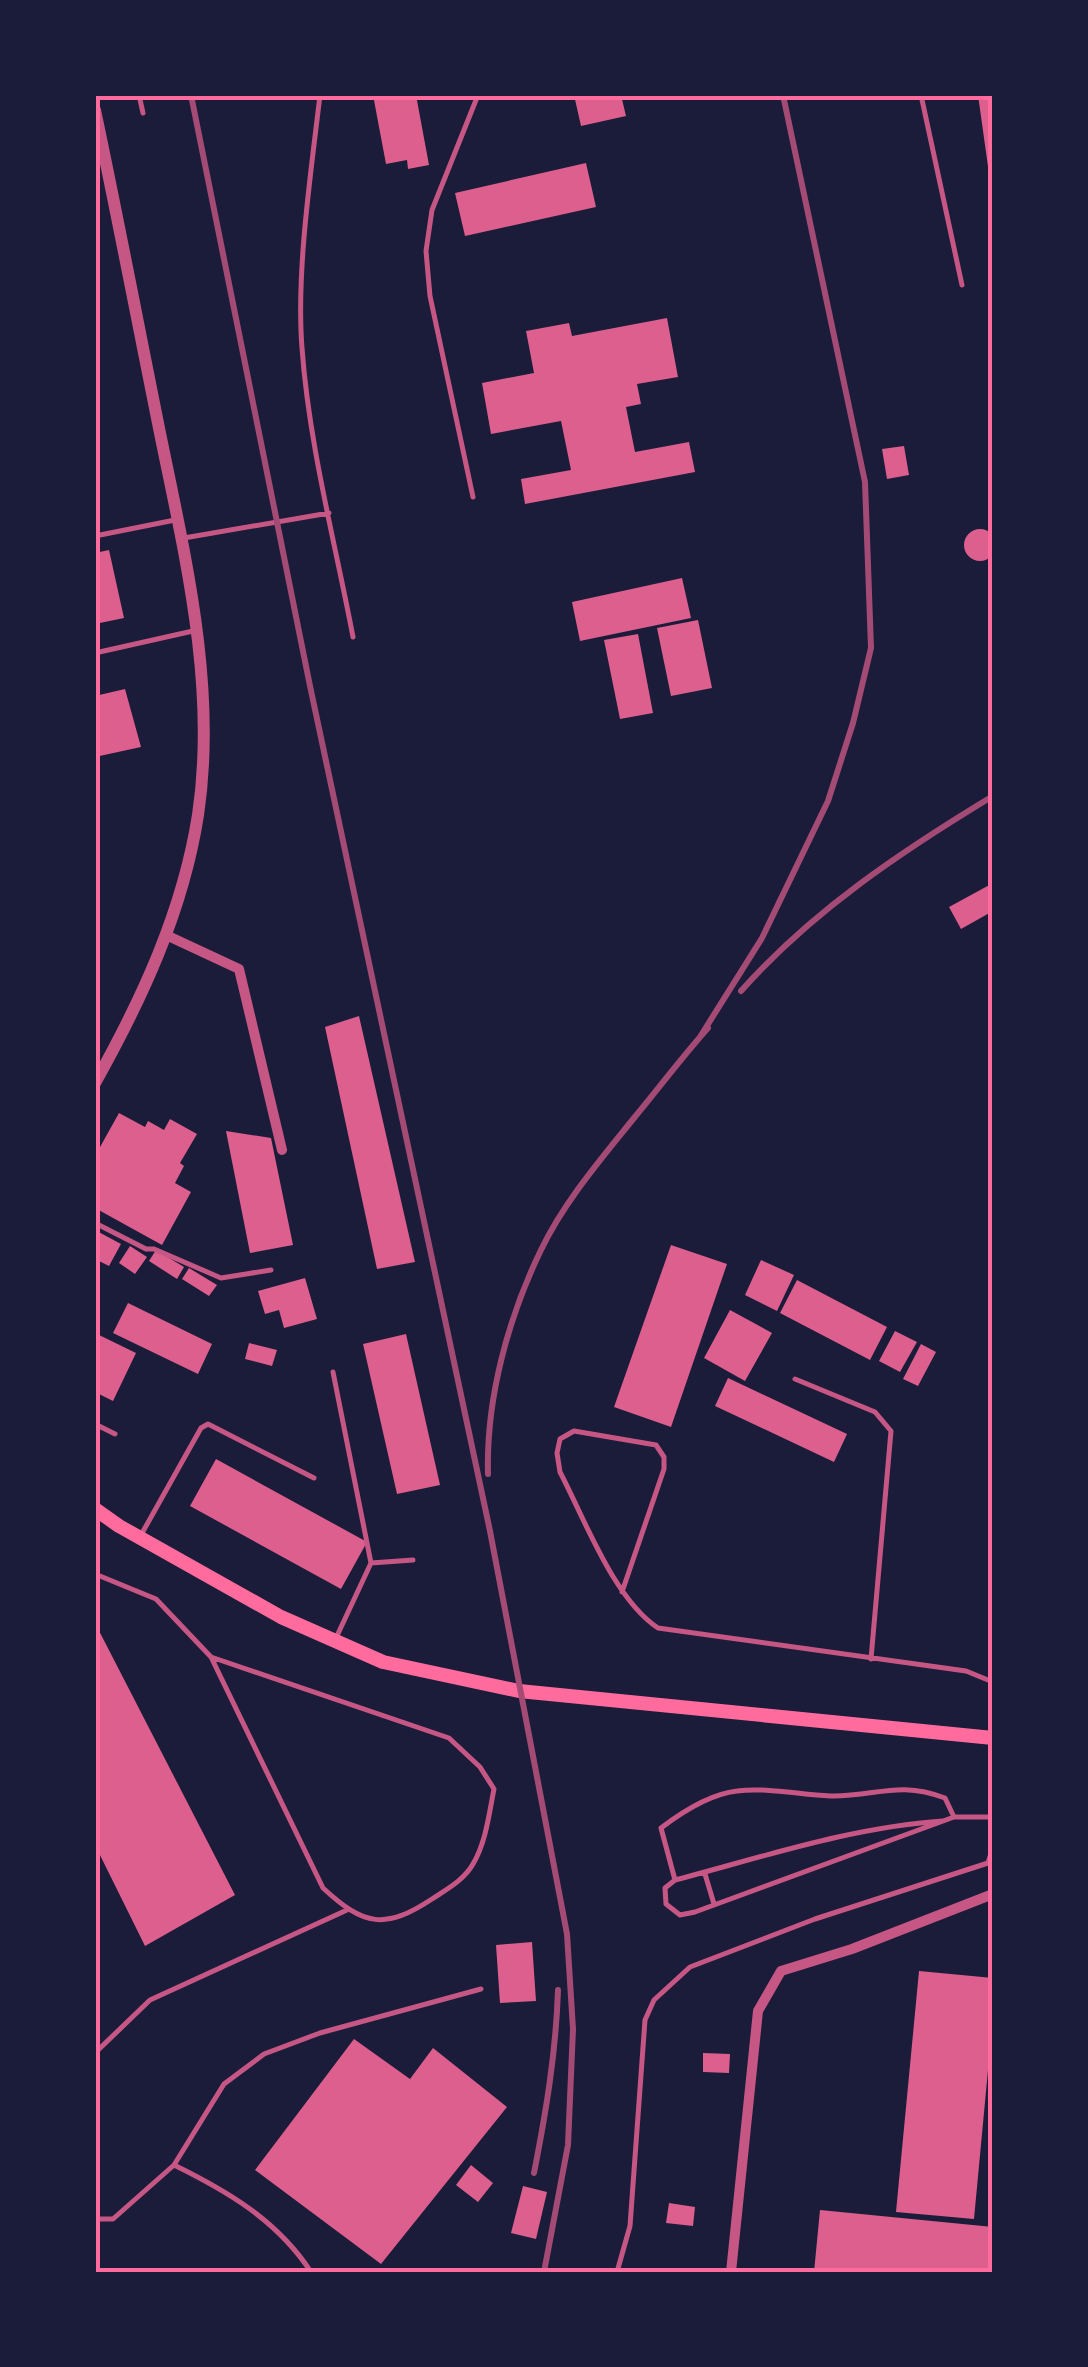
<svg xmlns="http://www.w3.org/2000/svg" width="1088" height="2367" font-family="Barlow,sans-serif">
<rect width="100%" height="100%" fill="#1b1b3a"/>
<path fill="#dd5f8e" d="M373,95h43l13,70 -21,4 -1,-9 -21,4z
M574,95h47l5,21 -45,10z
M978,95h15v93h-2z
M586,163l10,44 -131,29 -10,-43z
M667,318l11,59 -41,7 4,20 -15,3 9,45 54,-10 6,30 -170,32 -4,-25 50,-9 -10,-49 -70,13 -9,-51 52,-10 -8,-42 43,-8 3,13z
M904,446l5,29 -22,4 -5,-30z
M964 545a16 16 0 1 1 32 0a16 16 0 1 1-32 0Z
M109,550l15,68 -29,6v-71z
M682,578l9,40 -111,23 -8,-39z
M698,620l14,68 -41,8 -14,-68z
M638,634l15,79 -33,6 -16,-79z
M125,689l16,58 -46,10v-61z
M993,883v28l-32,18 -12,-22z
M359,1016l56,246 -38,7 -52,-242z
M119,1113l26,14 3,-6 16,9 6,-11 27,15 -17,29 4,3 -9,17 16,9 -29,53 -67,-37v-52z
M226,1131l45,7 22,107 -43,8z
M95,1230l26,14 -12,22 -14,-7z
M671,1245l56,19 -56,163 -57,-20z
M130,1246l17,11 -12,17 -16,-11z
M156,1250l28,17 -7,12 -28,-18z
M761,1260l33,15 -17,36 -32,-16z
M189,1268l28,17 -8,11 -27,-17z
M305,1278l12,41 -33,9 -5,-18 -14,4 -7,-23z
M797,1280l90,47 -17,33 -90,-47z
M128,1303l84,41 -14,30 -85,-41z
M730,1310l42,23 -27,48 -41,-23z
M895,1331l22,11 -17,30 -21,-11z
M95,1333l41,20 -23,48 -18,-9z
M406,1334l34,151 -43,9 -34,-150z
M249,1343l28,7 -5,16 -27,-7z
M921,1344l15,8 -18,34 -15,-7z
M728,1378l119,56 -13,28 -119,-56z
M216,1459l151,83 -26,47 -151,-83z
M95,1623l140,272 -90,51 -50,-101z
M532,1942l4,59 -36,2 -4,-58z
M919,1971l74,7v39l-19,202 -78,-7z
M354,2039l56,40 23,-31 74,59 -126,157 -126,-94z
M703,2053l27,1 -1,19 -26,-1z
M471,2165l22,18 -15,19 -22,-17z
M523,2186l24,6 -11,47 -25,-6z
M669,2203l26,4 -2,19 -27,-3z
M820,2210l173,17 -4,45h-175z"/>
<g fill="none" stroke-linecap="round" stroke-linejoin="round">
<path stroke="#c65784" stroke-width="5" d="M139,95l4,18
M320,95c-9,78 -24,176 -18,253 7,97 33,194 51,289
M921,95l41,190
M473,497l-43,-201 -4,-45 6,-41 46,-115
M95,536l80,-16
M184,538l145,-25
M95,653l98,-22
M95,1223l51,26h8l67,29 50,-8
M333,1372l38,191 -35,75
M795,1379l80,33 16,19 -20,228
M95,1424l20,10
M141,1535l60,-107 7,-4 106,54
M371,1563l42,-3
M95,1574l61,25 55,58 112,231c41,38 62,42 109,11 15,-10 32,-19 41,-35 13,-22 16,-50 21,-75l-14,-22 -31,-29 -238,-81
M622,1592l42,-123v-12l-8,-12 -82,-14 -14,8 -3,14 3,19c25,48 54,127 98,156l308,43 27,11
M943,1821c-91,6 -180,36 -268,59l-10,8 1,16 14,11 15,-3 259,-95h39
M705,1874l9,30
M675,1880l-14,-52c21,-16 49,-34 76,-37 29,-4 64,4 93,5 46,1 67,-16 115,2l9,19
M95,2053l55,-53 197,-90
M174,2165c53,26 103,55 137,107
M95,2219h18l61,-54 50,-81 40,-30 56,-21 161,-44
M617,2272l13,-46 15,-206 9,-20 36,-33 125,-48 173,-56 5,-16"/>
<path stroke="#c65784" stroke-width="10" d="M166,935l73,34 43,181
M731,2272l27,-261 23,-40 71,-22 141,-55"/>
<path stroke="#c65784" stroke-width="12" d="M95,110c23,109 44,219 66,328 25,122 56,251 37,377 -15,96 -56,184 -103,268"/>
<path stroke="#ff6b9d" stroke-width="14" d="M95,1509l24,17 162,91 102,45 136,29 474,47"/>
<path stroke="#a44b75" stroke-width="6" d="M191,95l119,591 180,845 77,403 6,95 -5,116 -24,127
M741,991c71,-80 161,-140 252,-195
M700,1037l62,-99 66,-137 25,-78 18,-75 -6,-166 -82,-387
M488,1474c-2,-75 20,-156 53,-224 23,-48 60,-91 93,-132 25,-30 48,-61 74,-90
M534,2173c12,-61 22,-121 24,-183"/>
</g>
<rect width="1088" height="2367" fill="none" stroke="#1b1b3a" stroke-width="195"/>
<rect x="98" y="98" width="892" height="2172" fill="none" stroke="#ff6b9d" stroke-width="4"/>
</svg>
